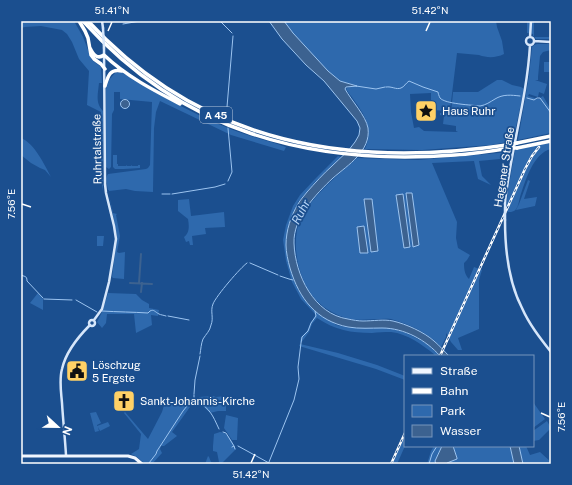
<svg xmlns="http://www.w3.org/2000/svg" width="572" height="485" font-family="'Public Sans',sans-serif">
<rect width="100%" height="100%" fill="#1b4f8f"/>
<path fill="#2e69ad" d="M21,21h53l9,16 9,23 9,7 1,16h-3c-1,11 -4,20 4,28v80l-3,-18 1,-18v-43l-14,-7 2,-34 -10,-12 -7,-17 -5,-8 -5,-4 -21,-4 -16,1 -4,1z
M284,21h212l1,6 5,14 2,13c-8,4 -17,4 -25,1l-22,-2 -7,57 -2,1 -17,-1v-17l-21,1 1,18 3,16 5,-1 5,4 34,1 -2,-1v-5l-13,-2 1,-8 -4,-1v-2h11l2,-21h25l19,-12h5l10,5 9,2 3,2 -11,52 -22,4 -69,5 -57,-1c11,-25 -6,-41 -19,-60l1,-1 8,-3 -15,-4 -12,-10 -35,-38z
M527,21h7v16h15l2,-7 -1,8 -1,1h-13l-3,-3v-2l-6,-1z
M537,44h12l2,2v4l-8,2 -3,4 -2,21v3h-3l12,4 -3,10 -5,-2 -1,5 -9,-3 -1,2 10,3 5,-3 8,14v23l-33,7 11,-64 3,-29 2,-2z
M544,62h7v10h-7z
M122,72c36,22 72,43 111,58 18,7 36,11 53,17l-2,4 -53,-16 -71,-34 -4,11 -2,16 -1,63v1l-18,-1 -9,-2 -17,2v-1h-1c-1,-5 -3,-12 0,-16l38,-5 2,-1 2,-3 2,-63 -32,-3v-7h-6v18l-2,4 -1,53 -2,2 -3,-2v-78l3,-9 6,-7z
M21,138c14,6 23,26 30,39l-6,-7 -5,-2 -9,-5 -10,-8z
M551,142v7c-18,4 -26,33 -31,48 -1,4 -2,12 -6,14 -2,1 -4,1 -6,1l-2,-2 2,-19 7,-41z
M511,152l-1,6 -31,3 3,15 9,9 -13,-6 -4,-18 -42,2 25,59 -1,16 2,10 12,7 -3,5 -3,3c0,7 1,12 5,16l5,-12 8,3 -3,10v49l-21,9 4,12h-4l-7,-8 -5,-9v4l-5,10c-12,-12 -22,-18 -38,-24 -4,-1 -8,-3 -12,-4 -15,-1 -31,3 -45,-1 -10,-3 -19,-8 -27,-15 -20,-18 -30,-60 -18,-85 13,-24 36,-42 56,-60l61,2z
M113,155h4v9h1v2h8v-1l1,1h4l1,-1v1h6v-1h2v3l-16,1h-9l-2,-2z
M338,156l3,1 -26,25 -17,20 -12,43 3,17 4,17 7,14 36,32 14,3h41l15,5 12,6 11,6 9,9 -1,2h-2l-1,-2c-13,-10 -26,-20 -43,-22 -7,0 -13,0 -19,1 -21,0 -37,-3 -55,-15l-5,6 -3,8 -8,11 -1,-1 1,-5 6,-6 3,-7 5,-8v-2l-14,-15 -9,-17 -6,-21 -3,-21 3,-15 7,-19 7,-11 16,-17z
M528,180l2,1 -6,18 13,-2 -2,9 -19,4 3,-6z
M109,195l4,18 4,1 -1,1 4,21 -3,16 2,1 6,-1 -1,27 -11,-1 -1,-1 5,-40z
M189,199l2,17 33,-4 1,15 -20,1 1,6 -14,2 1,9h-3l-1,-4 -3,1 -2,-5c6,-4 5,-12 4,-18l-10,-8v-11z
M97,236h7l-1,10h-6z
M38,293l5,6v11l-13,-7z
M108,293l28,1 6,6 7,4v4l10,2 -1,6 -7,-1 1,10 -16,8 -2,-19h-27l-1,9 -4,5 -5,-6 5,-10z
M300,344l38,9 39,12 28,11v4l-29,-11 -77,-23z
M213,396l3,1 10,-1v15h-8l-8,2 -10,-10 -1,-6z
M189,398l1,9 -18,25 5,4 -13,10h-3l-1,3 2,4 -10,11h-7l-8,-7 -6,-3 8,-5 2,-15 -17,-21 1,-1 23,27 14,-27 3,-10z
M533,402l12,17 -12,9z
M96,412l5,11 -4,2v1l11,-4 2,4 -10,5 -2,-4 1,4 -4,1 -5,-19z
M226,415l12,3 -1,22h-5l-8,-12z
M547,421l4,7 -12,12 -6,1v-10z
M220,432c9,0 12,10 16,17l-15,15h-16l3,-8 1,1 2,5 3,1 5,-1 -2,-10 -4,-1v-5l1,-12z
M405,436v10l-8,18h-5z
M434,446h8l-7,15 1,3h-9l4,-13z
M453,446h57l4,18h-67v-1l10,-4z
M519,446h7l4,9 10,-3 11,10v2h-28z"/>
<path fill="#3c6290" stroke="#9cc4f0" d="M269,21h15l9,12 35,38 12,10 17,5 -11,1 -1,2c6,11 21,27 23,39 3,23 -20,37 -35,50 -17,16 -40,40 -39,65 1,32 20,71 54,76 5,1 10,2 15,2 10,0 21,-2 30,0 13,3 31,11 41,20 5,4 10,10 15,15h-9c-14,-16 -36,-28 -58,-28 -11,0 -23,1 -34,-1 -31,-6 -49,-28 -58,-59 -2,-7 -4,-16 -4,-23 0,-15 5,-29 12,-41 2,-4 6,-8 9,-12 8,-9 16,-18 25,-26 8,-8 17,-15 23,-24l4,-7 1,-7 -3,-7 -33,-40 -18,-16 -24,-26z
M120.5 104a4.5 4.5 0 1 1 9 0a4.5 4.5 0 1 1-9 0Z
M412,193l7,52 -6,2 -7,-54z
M403,194l7,53 -6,1 -8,-53z
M364,199h8l6,52 -7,1z
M364,226l4,27h-8l-3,-26z
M442,446h11l4,12v1l-10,4v1h-11l-1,-3z
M510,446h9l4,18h-9z"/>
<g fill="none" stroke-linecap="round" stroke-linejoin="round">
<path stroke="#9cc4f0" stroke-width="1" d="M220,21l12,12
M123,24l17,-3
M356,86l20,3 9,-2
M386,87c6,-1 10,3 15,1 3,-1 5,-5 8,-7l14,6 15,5c0,1 1,4 2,6 5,6 32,7 40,8 6,-1 10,-4 15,-7 8,-5 16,-4 25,-3
M527,98l7,2 3,-2h3l11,15
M227,107l6,-71
M227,110v7
M228,181l4,-9 -4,-44
M162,194h8
M172,194l43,-7 10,-3
M250,263l28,12
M21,275c3,2 6,0 6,6l16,17
M280,276l9,3 4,1
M44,299l28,1
M76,300l21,12
M102,311c16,1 31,1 46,2l2,-2c4,-2 5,1 9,3 2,1 4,1 7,2
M168,316l21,4
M200,354c1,-5 1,-10 3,-15 3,-5 7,-8 8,-14 3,-7 -1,-14 2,-21 3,-8 28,-37 34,-41
M194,394l1,-14 5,-24
M196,400c15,10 16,14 23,29
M193,401l1,-2v-4
M223,432l3,1 8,13
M238,446l31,17 -1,1
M232,447l2,-1 1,3
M269,462l25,-62 5,-21 -1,-12 3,-24 1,-6 6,-6 3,-8 5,-7 -1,-5
M149,463l7,-9 1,-3 26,-40 8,-10
M429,464l3,-10 5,-8"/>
<path stroke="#3c6290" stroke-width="2" d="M130,283l22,1
M139,283l2,-29
M141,292l1,-9"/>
<path stroke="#d6e6fa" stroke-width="2.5" d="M102,21l1,7
M530,37l1,-16
M526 41a4 4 0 1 1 8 0a4 4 0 1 1-8 0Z
M534,41l17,1
M505,202c6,-53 22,-104 25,-157
M505,220c0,30 3,61 17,88 7,16 18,30 29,44
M89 323a3 3 0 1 1 6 0a3 3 0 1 1-6 0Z
M94,320l8,-11 7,-27 4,-24 3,-19 -2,-13 -8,-33 -1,-9 -1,-136
M66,455c-1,-17 -3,-35 -4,-52 -1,-12 -3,-23 0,-34 4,-18 16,-32 28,-44"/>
<path stroke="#f0f6ff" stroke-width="3" d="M21,456h107l7,2 7,6"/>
<path stroke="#fff" stroke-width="3.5" d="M79,21l6,10 3,7 3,17 3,4 7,5 4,5
M83,21c100,111 226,145 372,134 19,-1 38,-4 57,-7
M88,21c115,125 264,148 425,123
M90,48c3,6 7,12 14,7 22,21 49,35 76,49
M105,86c3,-10 5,-18 17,-15
M517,143l34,-7
M517,148l34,-7"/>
<g stroke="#fff" stroke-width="2.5">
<path id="rail" d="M440,356l85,-187 7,-13 7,-9
M391,464l14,-31"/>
</g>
<use href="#rail" stroke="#1b4f8f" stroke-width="1" stroke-dasharray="3" stroke-linecap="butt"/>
<path stroke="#d6e6fa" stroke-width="2.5" d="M103,28l1,20
M505,220v-18"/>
<path stroke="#fff" stroke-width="3.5" d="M513,144l4,-1
M512,148h5"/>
</g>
<path fill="none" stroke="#fff" stroke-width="1.5" d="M108,31l4,-9M426,31l4,-9M22,204l9,3M541,413l9,4M251,463l4,-9"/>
<defs>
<g id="sight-square" transform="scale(1.15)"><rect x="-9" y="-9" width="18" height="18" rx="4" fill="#ffd166" stroke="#1b4f8f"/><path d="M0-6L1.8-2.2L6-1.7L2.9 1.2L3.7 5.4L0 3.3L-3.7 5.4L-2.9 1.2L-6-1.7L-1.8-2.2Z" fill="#111"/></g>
<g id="civic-square" transform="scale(1.15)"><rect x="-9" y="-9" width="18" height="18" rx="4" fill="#ffd166" stroke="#1b4f8f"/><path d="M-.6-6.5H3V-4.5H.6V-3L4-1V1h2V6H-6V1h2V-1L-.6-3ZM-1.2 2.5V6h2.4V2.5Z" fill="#111"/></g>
<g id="church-square" transform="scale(1.15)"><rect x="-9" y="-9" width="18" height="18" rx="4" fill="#ffd166" stroke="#1b4f8f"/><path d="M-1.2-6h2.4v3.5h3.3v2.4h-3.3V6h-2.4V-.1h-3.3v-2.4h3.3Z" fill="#111"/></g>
</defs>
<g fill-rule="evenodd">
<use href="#sight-square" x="426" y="111"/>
<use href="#civic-square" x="77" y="371"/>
<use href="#church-square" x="124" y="401"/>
</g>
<g text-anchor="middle" stroke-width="3.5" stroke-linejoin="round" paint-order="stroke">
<rect fill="#1b4f8f" stroke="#bbcadd" stroke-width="1" x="200" y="107" width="32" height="16" rx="3"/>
<g font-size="10" font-weight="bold" fill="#fff">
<text x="216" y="119">A 45</text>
</g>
<g font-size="11" fill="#fff" stroke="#1b4f8f" text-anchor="start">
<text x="442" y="115">Haus Ruhr</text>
<text x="92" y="369">Löschzug<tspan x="92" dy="13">5 Ergste</tspan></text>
<text x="140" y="405">Sankt-Johannis-Kirche</text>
</g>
<g font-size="11" fill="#fff" stroke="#1b4f8f">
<text transform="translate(97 149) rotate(-91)" y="4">Ruhrtalstraße</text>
<text transform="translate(504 167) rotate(-81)" y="4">Hagener Straße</text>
</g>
<g font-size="12" font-style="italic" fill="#b5d3f5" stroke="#1b4f8f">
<text transform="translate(301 212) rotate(-62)" y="4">Ruhr</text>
</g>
</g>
<rect width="572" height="485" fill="none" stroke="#1b4f8f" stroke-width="44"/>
<rect x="404" y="355" width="130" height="92" fill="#1b4f8f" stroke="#7695bc"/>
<rect x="412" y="368" width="20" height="6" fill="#f0f6ff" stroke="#7695bc"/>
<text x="440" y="375" font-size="12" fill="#ffffff">Straße</text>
<rect x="412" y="388" width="20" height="6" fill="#ffffff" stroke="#7695bc"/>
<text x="440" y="395" font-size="12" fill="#ffffff">Bahn</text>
<rect x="412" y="405" width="20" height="12" fill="#2e69ad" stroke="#7695bc"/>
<text x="440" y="415" font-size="12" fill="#ffffff">Park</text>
<rect x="412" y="425" width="20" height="12" fill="#3c6290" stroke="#7695bc"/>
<text x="440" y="435" font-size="12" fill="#ffffff">Wasser</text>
<g transform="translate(58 427) rotate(112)" stroke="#1b4f8f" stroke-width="3" paint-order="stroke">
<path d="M0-3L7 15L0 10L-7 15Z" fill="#ffffff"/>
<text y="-6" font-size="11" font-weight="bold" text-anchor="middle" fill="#ffffff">N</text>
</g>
<rect x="22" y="22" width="528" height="441" fill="none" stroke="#fff" stroke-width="1.5"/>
<g font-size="10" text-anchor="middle" fill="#fff">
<text x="112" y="14">51.41°N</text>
<text x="430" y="14">51.42°N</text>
<text transform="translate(11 204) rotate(-90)" y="4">7.56°E</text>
<text transform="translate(561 417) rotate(-90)" y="4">7.56°E</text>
<text x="251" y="478">51.42°N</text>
</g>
</svg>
